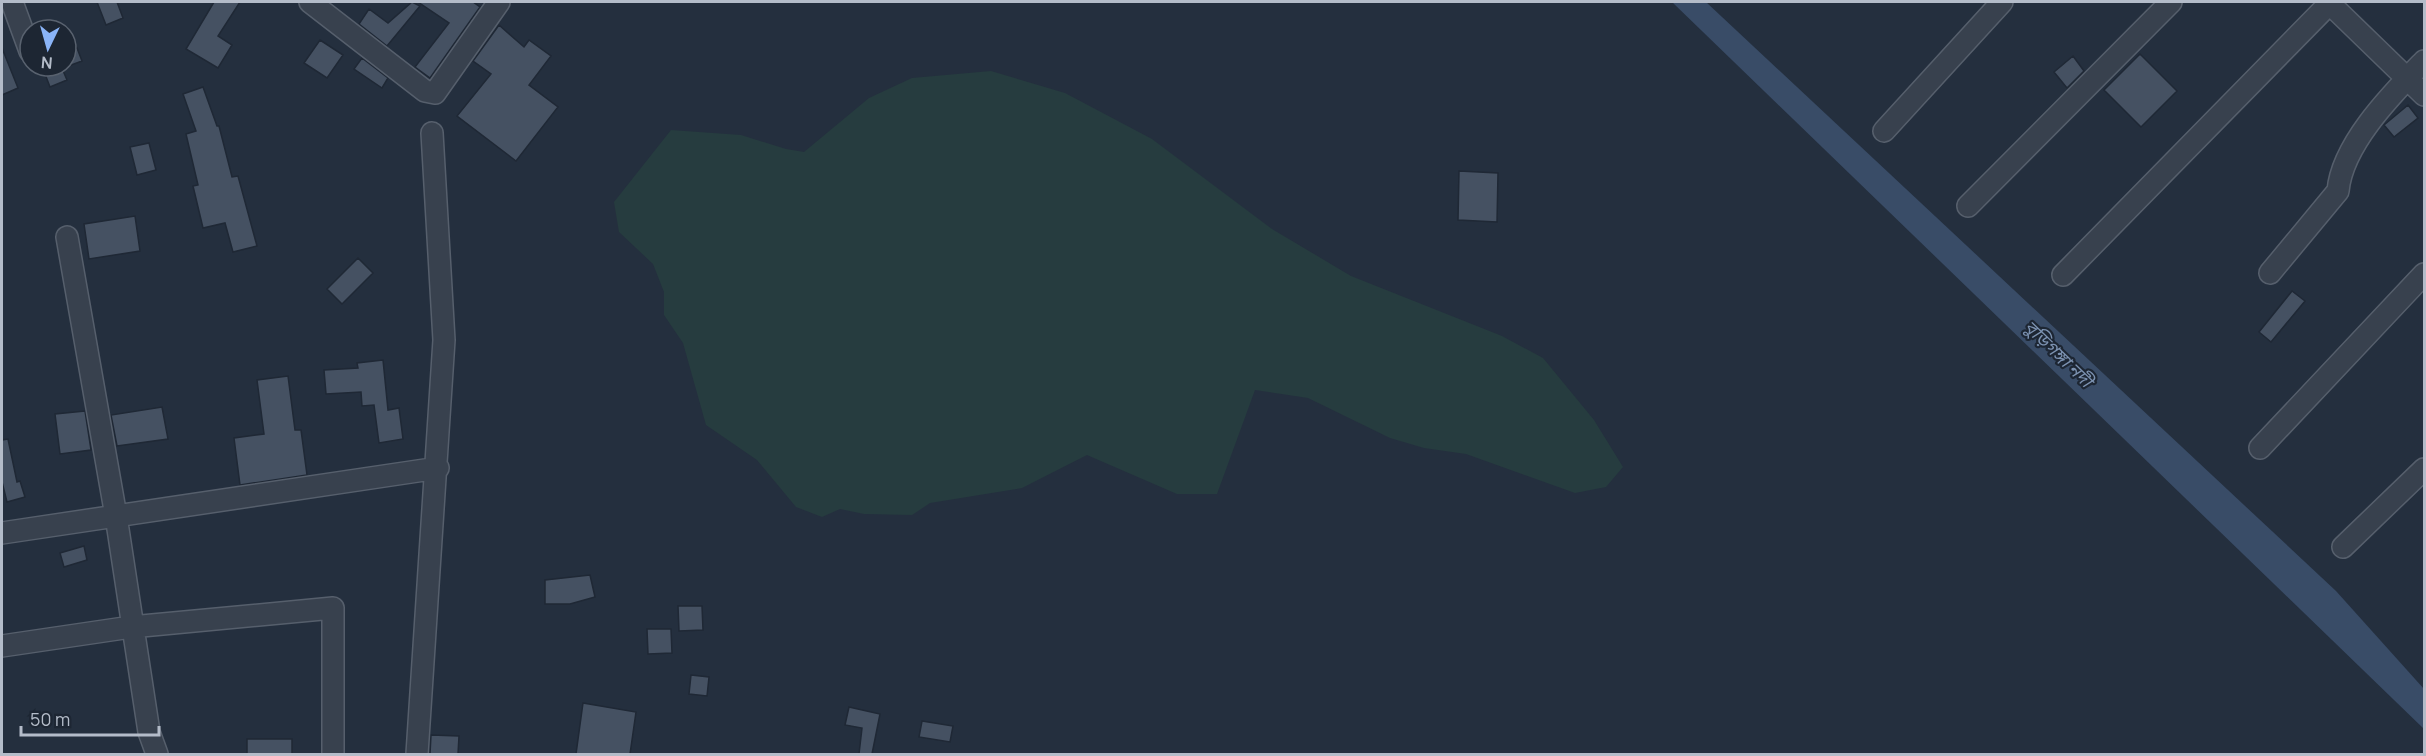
<svg xmlns="http://www.w3.org/2000/svg" width="2426" height="756" font-family="Manrope,'Noto Sans Bengali',sans-serif">
<rect width="100%" height="100%" fill="#242f3e"/>
<path fill="#263c3f" d="M991,71l74,22 87,46 120,90 79,47 151,60 41,22 51,62 29,47 -17,20 -31,6 -109,-39 -42,-6 -34,-10 -82,-40 -53,-8 -38,104h-40l-90,-39 -65,33 -92,15 -18,12 -48,-1 -24,-5 -18,8 -26,-10 -39,-47 -51,-35 -23,-82 -19,-28v-23l-11,-28 -34,-32 -5,-30 57,-72 70,5 45,14 18,3 65,-54 43,-20z"/>
<path fill="#394c67" d="M1672,2h34l630,589 88,98v40z"/>
<path fill="#455162" stroke="#1f2835" stroke-width="1.5" d="M97,2h20l6,16 -17,7z
M214,2h26l-22,34 14,9 -14,23 -32,-19z
M412,2l8,4 -33,40 -28,-22 10,-15 19,14z
M418,2h55l7,5 -50,71 -15,-11 34,-44z
M499,25l25,22 5,-7 22,16 -22,29 29,22 -42,54 -59,-45 34,-42 -18,-13z
M320,40l23,15 -16,23 -23,-15z
M2,48l16,40 -16,7z
M77,48l5,13 -16,6v-15z
M2140,54l37,37 -36,36 -37,-37z
M2073,56l11,15 -17,17 -13,-16z
M362,58l26,20 -6,10 -28,-19z
M42,66h19l6,14 -17,7z
M203,87l14,39h2l13,51 6,-1 19,70 -24,6 -8,-29 -22,5 -10,-42 5,-1 -12,-51 10,-3 -13,-37z
M2408,105l10,13 -24,19 -10,-12z
M149,143l7,27 -19,5 -7,-28z
M1459,171l39,2 -1,49 -39,-2z
M135,216l5,35 -51,8 -5,-35z
M358,258l15,15 -31,31 -15,-15z
M2292,291l13,10 -34,41 -12,-10z
M383,360l5,50 11,-2 4,31 -24,4 -5,-38 -12,1 -1,-14 -35,2 -2,-24 34,-2 -1,-5z
M288,376l7,54h6l6,45 -67,10 -6,-47 30,-4 -7,-54z
M162,407l6,32 -51,7 -6,-31z
M85,411l6,39 -31,4 -5,-40z
M8,439l9,43 3,-1 5,16 -18,5 -5,-20v-42z
M84,546l3,14 -23,7 -4,-14z
M590,575l5,22 -25,7h-25v-24z
M678,606h24l1,24 -24,1z
M647,629h24l1,24 -24,1z
M691,675l18,2 -2,19 -18,-2z
M583,703l53,9 -6,42h-54z
M849,707l31,7 -8,40h-13l3,-26 -17,-3z
M922,721l31,5 -3,16 -31,-5z
M431,735l28,1 -1,18h-28z
M247,739h45v15h-45z"/>
<g fill="none" stroke-linecap="round" stroke-linejoin="round">
<g stroke="#565f6c" stroke-width="24">
<path id="minor" d="M12,2l18,49
M310,2l115,89 10,2 64,-91
M2328,2l96,93
M1884,131l118,-129
M1968,206l203,-204
M67,237l49,279 33,216 8,22
M2270,273l68,-82c4,-47 55,-98 86,-130
M2063,275l267,-272
M2260,448l164,-174
M2,533l436,-65
M2343,547l81,-78
M2,646l129,-19 202,-19v146
M417,754l27,-414 -12,-207"/>
</g>
<use href="#minor" stroke="#38414e" stroke-width="21"/>
</g>
<g text-anchor="middle" stroke-width="4.5" stroke-linejoin="round" paint-order="stroke">
<g font-size="18" font-style="italic" fill="#7c92b1" stroke="#1d2633">
<text transform="translate(2058 354) rotate(44)" y="6">বুড়িগঙ্গা নদী</text>
</g>
</g>
<rect width="2426" height="756" fill="none" stroke="#b4bcc9" stroke-width="6"/>
<g transform="translate(48 48) rotate(185)"><circle r="28" fill="#1d2633" stroke="#59626f" stroke-width="1.5"/>
<path d="M0-4.5L10 22L0 15L-10 22Z" fill="#8ab4f8"/>
<text y="-9" font-size="16" font-weight="bold" text-anchor="middle" fill="#b4bcc9">N</text>
</g>
<path d="M21 726v9h138v-9" fill="none" stroke="#b4bcc9" stroke-width="3"/>
<text x="30" y="726" font-size="18" fill="#b4bcc9" stroke="#1d2633" stroke-width="4.5" paint-order="stroke">50 m</text>
</svg>
